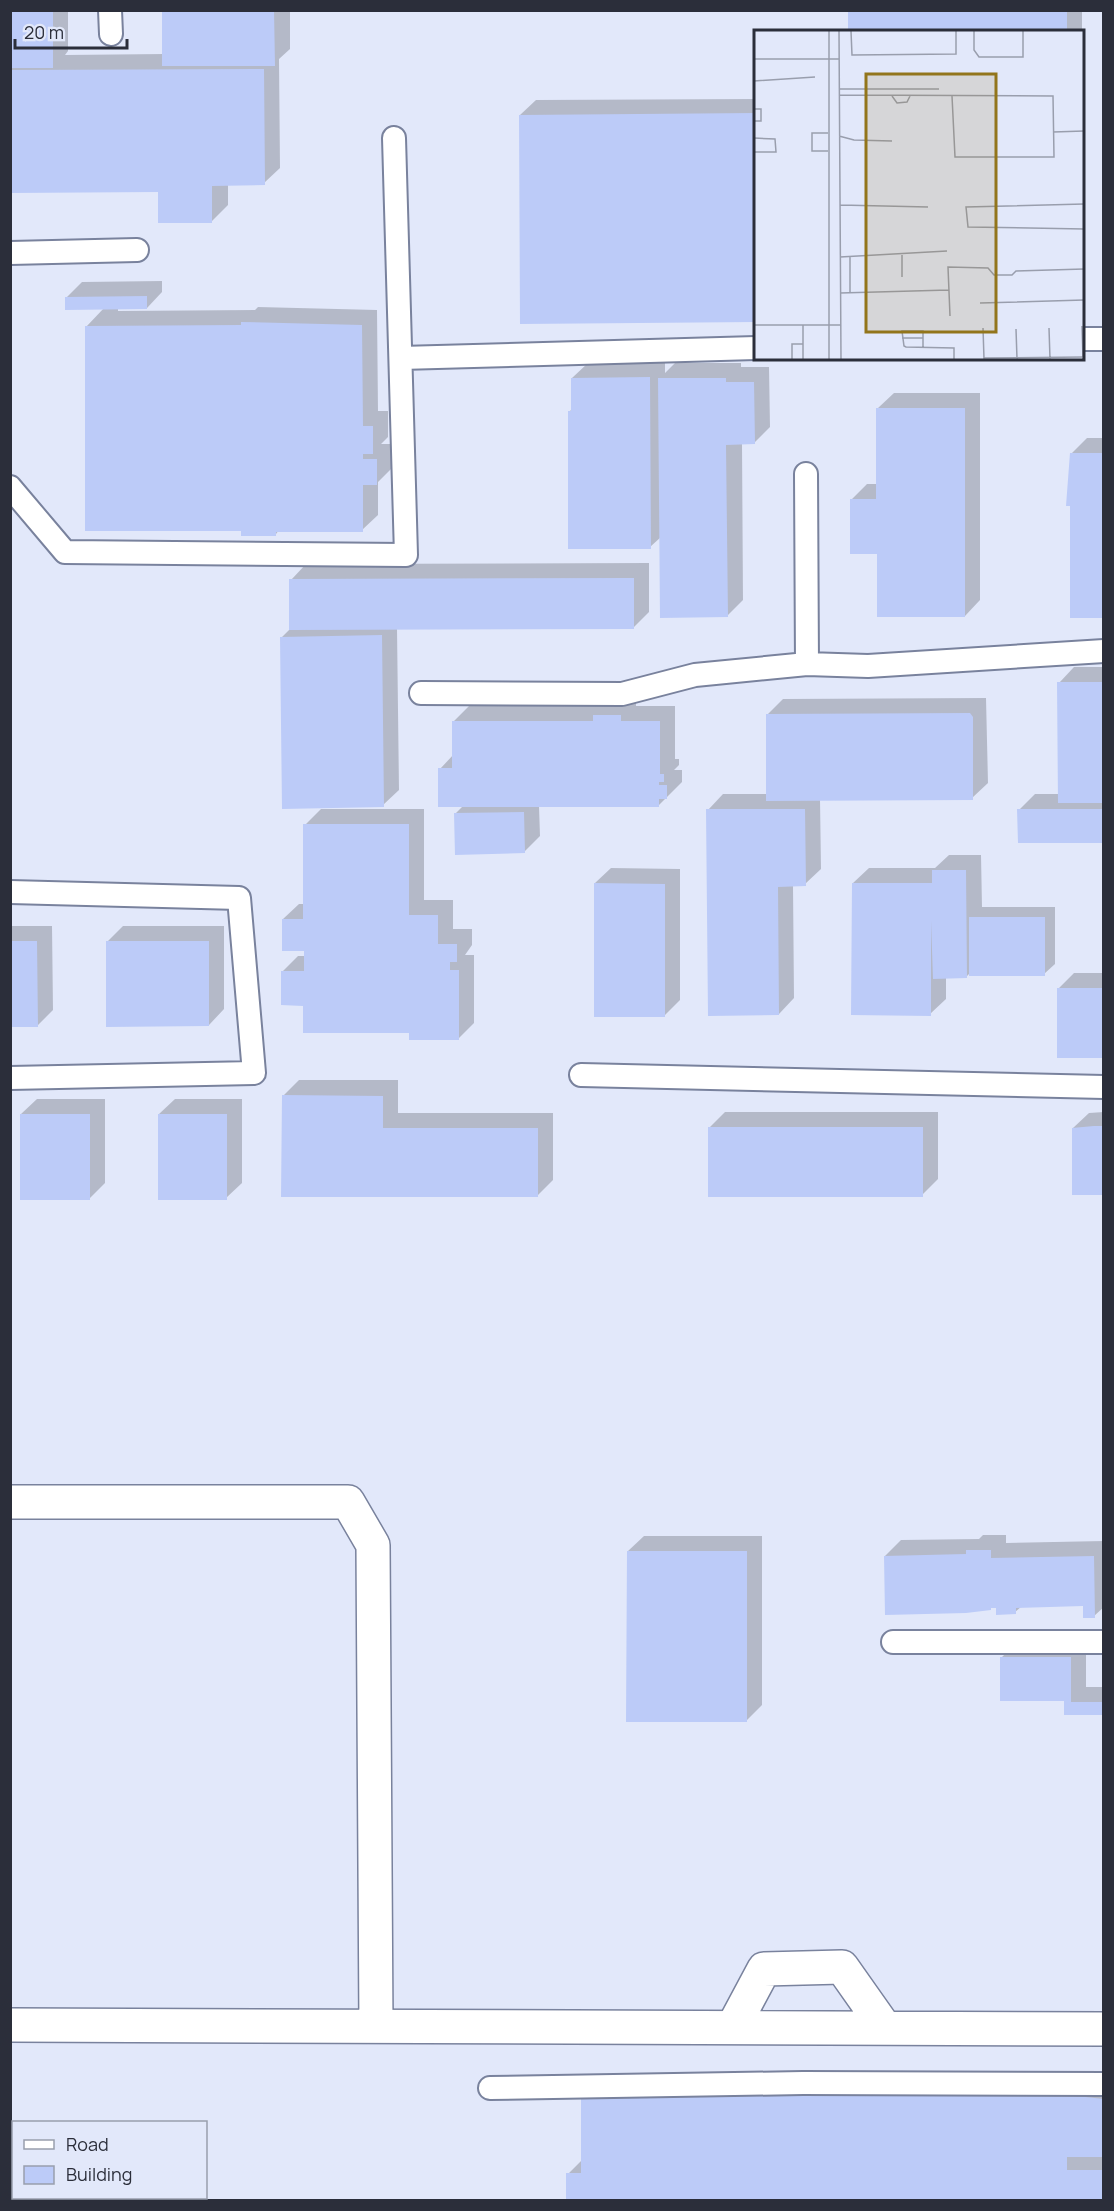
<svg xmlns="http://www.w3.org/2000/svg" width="1114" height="2211" font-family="Manrope,sans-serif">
<rect width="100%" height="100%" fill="#e2e8fa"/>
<path fill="#0003" d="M10,10h58v41l-3,4 99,-1v-44h126v39l-11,10 1,109 -16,15 -36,1v21l-16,16 -53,-30h-149z
M850,10h232v22h-232z
M756,99v222l-236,-206 16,-15z
M162,281v11l-15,16h-29v3l137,-1 3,-3 119,3 1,101h10v26l-7,7h11v24l-14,14v33l-16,15h-83l-3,4 -33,-4 -157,-203 18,-19 -38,-10 16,-16z
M665,362v11l10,-10h66v4h28l1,60 -16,16h-12l1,157 -16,16 -66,-79 -11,10 -81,-135 3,-3v-31l16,-15z
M894,393h86v207l-15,16 -86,-64 -27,-53 15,-15h11v-76z
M1087,438h17v178l-33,-162z
M649,563v49l-16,16h-236l2,162 -16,15 -101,-168 9,-9v-48l15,-16z
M1074,667h30v175l-85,-32 16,-16h25l-1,-111z
M986,698l2,85 -16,15 -152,1 1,70 -16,15 -12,1 1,113 -15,16 -71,-204 15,-16h45l-1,-79 16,-16z
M610,700h26v6h39v53h4v6l-5,5h8v12l-24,24h-119l1,30 -16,16 -69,-38 8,-8 -23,-37 14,-15v-33l15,-15h135z
M321,809h103v91h29v29h19v16l-7,10h9v68l-16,16 -47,-7 -107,-28 -22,-32 16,-16h7v-6l-22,-31 16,-15h6v-79z
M949,855h32l1,52h73v57l-11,10h-75l-3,3h-20v22l-16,15 -77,-131 16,-15h66z
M611,868l69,1v131l-16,16 -69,-133z
M10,926h42l1,84 -16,16h-27z
M123,926h101v83l-15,16 -102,-83z
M1074,973h30v83l-45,-68z
M299,1080h99v33h155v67l-16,16 -254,-100z
M37,1099h68v84l-16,16 -68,-85z
M175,1099h67v84l-16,15 -67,-84z
M725,1112h213v67l-16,16 -213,-67z
M1104,1112v82l-31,-66 16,-15z
M983,1535h23v8l98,-2v66l-10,9 -10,-11 -62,1 -7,6 -130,-56 16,-16 78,-1z
M644,1536h118v169l-15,15 -119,-169z
M1017,1642h69v45h18v26h-39v-13l-63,-43z
M1104,2082v118h-536v-26l15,-15v-65z"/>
<path fill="#bccbf8" d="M10,10h43v58h-43z
M162,10h112l1,56h-113z
M848,10h219v22h-219z
M264,69l1,116 -53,1v37h-54v-31l-148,1v-123z
M756,113v209l-236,2 -1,-209z
M147,296v13l-82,1v-13z
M241,322l121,3 1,101h10v28h-10v5h14v26h-14v47h-87v4h-35v-5h-156v-205l156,-1z
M650,377l1,172h-83v-138h3v-33z
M658,378h68v4h28l1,62 -29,1 2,172 -68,1z
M876,408h89v209h-88v-63h-27v-55h26z
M1070,453h34v165h-34v-112h-4z
M634,578v51l-345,1v-51z
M382,635l2,172 -102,2 -2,-172z
M1057,682h47v121h-46z
M970,713l3,4v83l-207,1v-87z
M593,715h28v6h39v53h4v8h-5v3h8v14h-8v8h-221v-39h14v-47h141z
M706,809h99l1,77 -28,1 1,128 -71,1z
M1017,809h87v34h-86z
M524,812l1,41 -70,2 -1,-42z
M303,824h106v91h29v29h19v18h-7v8h9v70h-50v-7h-106v-27l-22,-1v-34h23v-20h-22v-32h21z
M932,870h34l1,108 -34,1 -2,-58v95l-80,-1 1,-132h80z
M594,883l71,1v133h-71z
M969,917h76v59h-76z
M10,941h27l1,86h-28z
M106,941h103v85l-103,1z
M1057,988h47v70h-47z
M282,1095l101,1v32h155v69h-257z
M20,1114h70v86h-70z
M158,1114h69v86h-69z
M1094,1126h10v69h-32v-67z
M708,1127h215v70h-215z
M966,1550h25v8l103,-2 1,62h-12v-12l-67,2v6l-20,1v-7h-5v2l-25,3 -81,2 -1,-59 82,-2z
M627,1551h120v171h-121z
M1000,1657h71v45h33v13h-40v-14h-64z
M858,2091v4h209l37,4v58h-37v13h37v30h-538v-27h15v-80z"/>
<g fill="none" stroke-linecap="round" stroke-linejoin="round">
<g stroke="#79829d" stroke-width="26">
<path id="lane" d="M110,10l1,24
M10,253l127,-3
M1082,339h22
M401,358l355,-10
M806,474l1,190
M10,487l55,65 341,3 -12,-417
M421,693l201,1 73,-19 112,-11 61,2 236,-15
M10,892l229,6 15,175 -244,5
M581,1075l523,12
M893,1642h211
M490,2088l313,-5 301,1"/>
</g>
<g stroke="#79829d" stroke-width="36">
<path id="street" d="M10,1502h338l25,43 3,481
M10,2025l1094,4
M733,2027l31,-58 78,-2 43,61"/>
</g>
<use href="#lane" stroke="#fff" stroke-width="22"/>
<use href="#street" stroke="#fff" stroke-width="33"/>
</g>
<g transform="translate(754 30)">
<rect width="330" height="330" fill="#e2e8fa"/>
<path fill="none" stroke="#999ead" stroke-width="1.5" d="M75,1v328M85,1l2,328M97,1l1,24 104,-1v-23M220,1v19l5,7h44v-26M0,29h85M0,51l61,-4M85,59h100M85,65l214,1 1,61h-99l-3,-61M138,66l5,7 10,-1 3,-6M0,79h7v12h-7M299,102l31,-1M85,106l15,4 38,1M0,108l21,1 1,13h-22M74,121h-16v-18h16M330,174l-118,3 2,20 116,2M86,175l88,2M148,225v22M86,227l107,-6M96,227v36M86,263l109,-3M226,273l104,-3M196,286l-2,-49 40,1 6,7h18l4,-4 68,-2M0,295h87M49,295v34M328,296l1,33M229,298l1,31M295,298l1,31M262,299l1,30M148,308h21M169,317v-16h-21l2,15 2,1 48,1v11M230,328l100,-1M38,329v-15h11"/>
<path fill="#92751b" fill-opacity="0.15" stroke="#92751b" stroke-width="3" d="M112,44h130v258h-130z"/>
<rect width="330" height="330" fill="none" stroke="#2b2e3a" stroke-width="3"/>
</g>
<rect width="1114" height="2211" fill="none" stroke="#2b2e3a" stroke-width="24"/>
<rect x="12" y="2121" width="195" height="78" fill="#e2e8fa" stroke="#999ead" stroke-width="1.5"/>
<rect x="24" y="2140" width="30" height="9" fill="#ffffff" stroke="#999ead" stroke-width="1.5"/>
<text x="66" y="2151" font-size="18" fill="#2b2e3a">Road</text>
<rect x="24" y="2166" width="30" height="18" fill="#bccbf8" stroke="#999ead" stroke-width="1.5"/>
<text x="66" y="2181" font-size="18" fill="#2b2e3a">Building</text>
<path d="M15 39v9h112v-9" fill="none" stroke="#2b2e3a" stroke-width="3"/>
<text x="24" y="39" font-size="18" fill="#2b2e3a" stroke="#e2e8fa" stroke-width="4.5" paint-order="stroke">20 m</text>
</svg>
